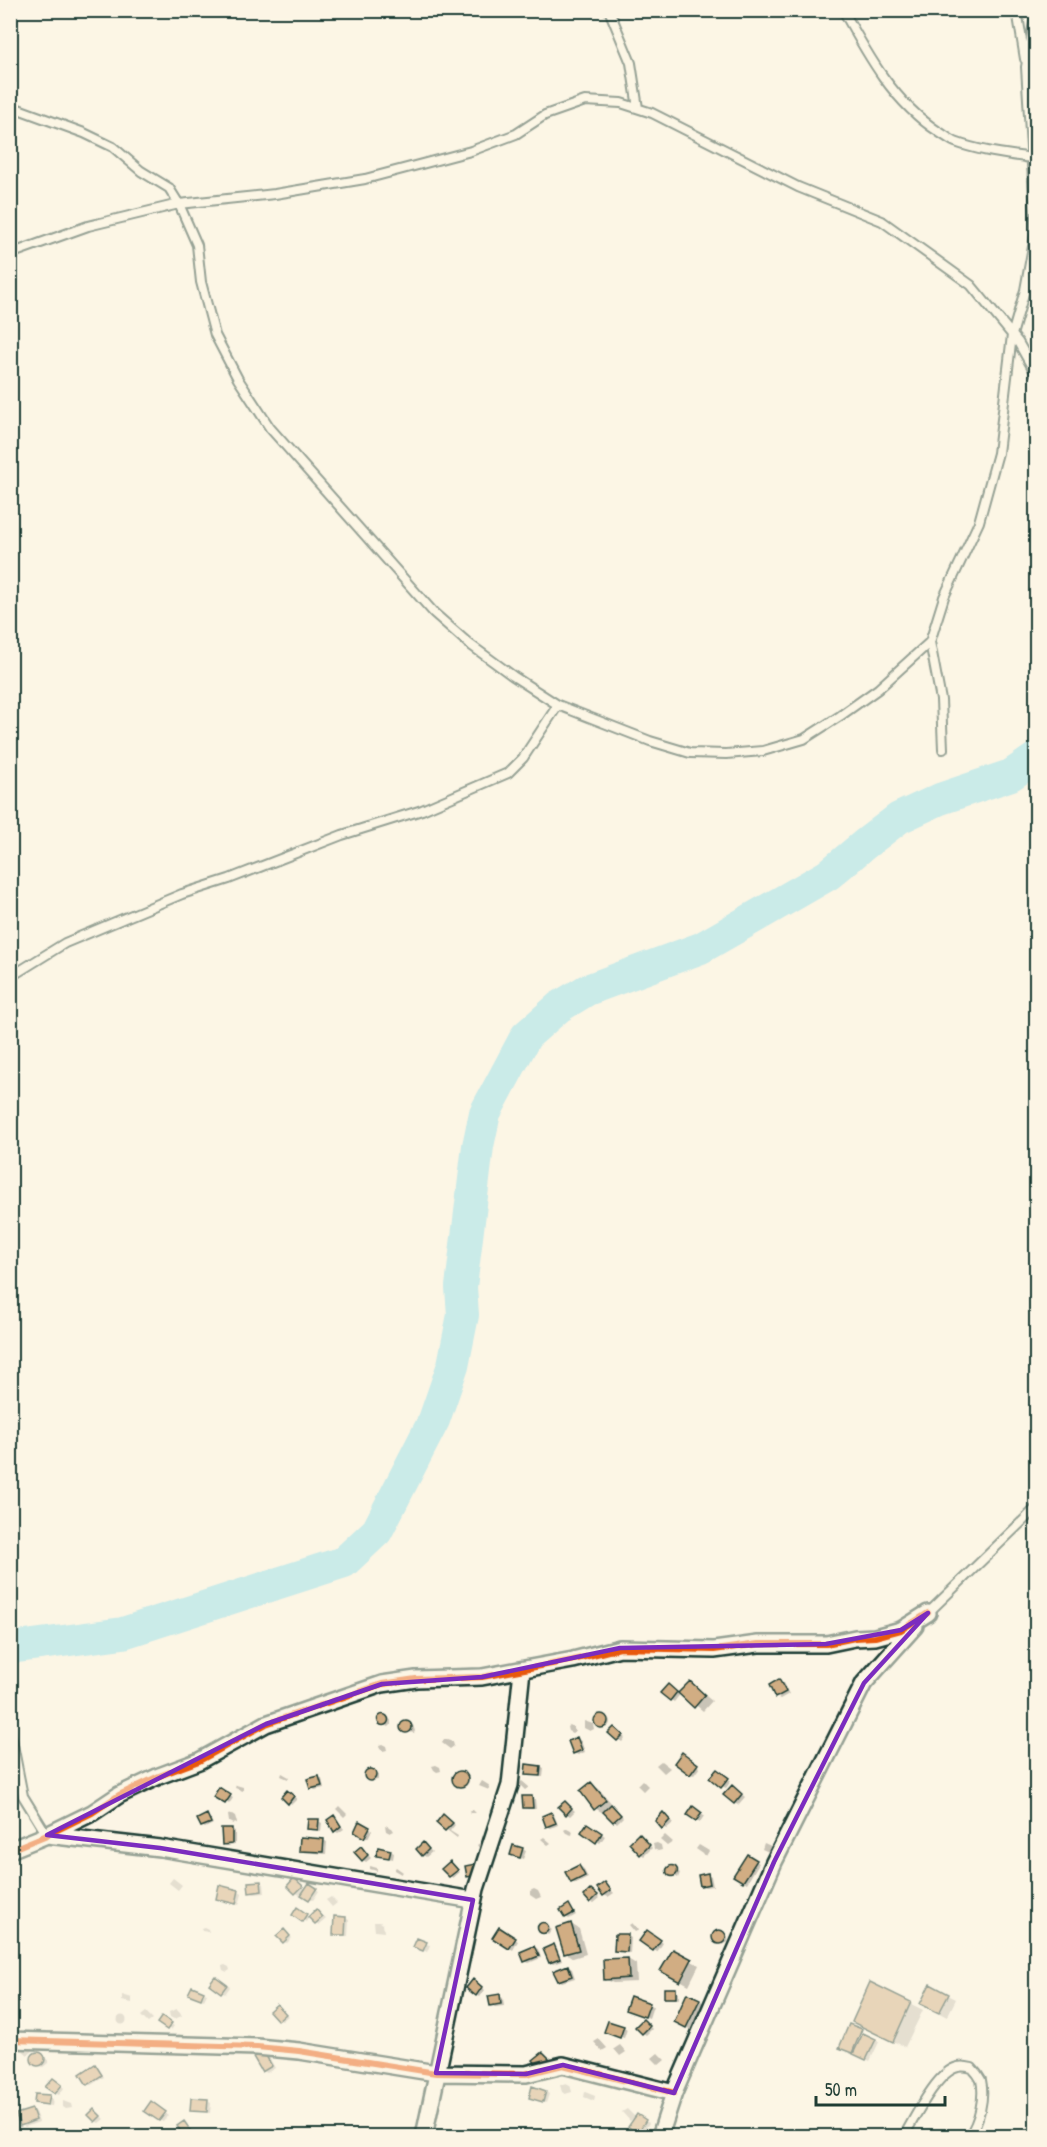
<svg xmlns="http://www.w3.org/2000/svg" width="1047" height="2147" font-family="'Patrick Hand',sans-serif">
<rect width="100%" height="100%" fill="#fcf5e5"/>
<filter id="ink" filterUnits="userSpaceOnUse"><feTurbulence type="fractalNoise" baseFrequency=".0167" numOctaves="2"/><feDisplacementMap in="SourceGraphic" scale="12" xChannelSelector="R" yChannelSelector="G"/><feConvolveMatrix kernelMatrix="1 2 1 2 8 2 1 2 1" color-interpolation-filters="sRGB"/></filter>
<g filter="url(#ink)">
<path fill="#0003" d="M779,1681l4,2 6,11 -9,5 -4,-2z
M690,1683l22,18 -9,10 -22,-18 -7,9 -3,-2v-12l8,6z
M598 1722a6 6 0 1 1 12 0a6 6 0 1 1-12 0Z
M382,1716l9,4v5l-2,2 -10,-5z
M584,1721l9,3 1,5 -4,2 -6,-3z
M403,1723l10,2 2,6 -1,2 -11,-2z
M570,1725l3,2 2,4 -3,2 -4,-2 -1,-4z
M618,1731l7,7 -3,4 -12,-9z
M444,1739l9,3 1,4 -4,3 -8,-6z
M577,1739l4,2 4,11 -7,3 -4,-2z
M382,1744l4,2 1,4 -4,1 -3,-2 -1,-4z
M686,1756l14,11 -6,8 -3,-1z
M661,1761l9,7 -6,5 -8,-8z
M436,1765l4,2 1,4 -4,1 -3,-2 -2,-4z
M540,1767l4,2 -1,8 -17,-3z
M369,1771l9,4v5l-6,1 -3,-2 -3,-5z
M455 1780a7 7 0 1 1 14 0a7 7 0 1 1-14 0Z
M282,1773l7,4 -1,2 -7,-3z
M720,1773l11,8 -5,7 -4,-2z
M319,1777l3,2 2,9 -9,2 -3,-2z
M642,1780l6,6 -5,5 -6,-6z
M482,1781l8,5 -1,4 -10,-4z
M522,1781l7,6 -4,3 -6,-6z
M591,1784l8,5 14,16 -2,1 12,11 -6,6 -12,-12 -2,2 -8,-5z
M236,1785l7,2v4l-8,-3z
M733,1787l12,10 -7,8 -4,-2z
M219,1789l14,9 -4,6 -14,-8z
M291,1794l6,5 -5,5 -3,-2z
M532,1797l3,2 1,10h-8l-4,-2z
M568,1805l7,6 -5,5 -3,-2z
M339,1806l8,8 -3,3 -8,-8z
M693,1808l11,8 -4,6 -11,-7z
M469,1810h4l3,3h-6v2z
M551,1813l3,2 4,10 -7,3 -3,-2z
M232,1814l3,2 2,7 -4,1 -4,-2 -1,-7z
M207,1816l3,2 3,6 -8,4 -3,-2z
M666,1816l7,7 -7,6 -3,-2z
M334,1817l10,12 -6,4 -3,-2z
M447,1818l8,7 -5,6 8,5 -1,2 -19,-15z
M318,1821l4,2 -1,8 -12,-2z
M360,1823l12,7 -4,8 -12,-6z
M385,1825l7,3 2,3 -4,2 -4,-2z
M588,1825l17,11 -5,7 -17,-11z
M567,1828l6,3 -1,4 -6,-2 -2,-3z
M231,1829l4,2v14l-8,1 -4,-2z
M665,1835l8,7 -6,4 -7,-6z
M544,1837l7,6 -3,2 -7,-6z
M642,1837l10,11 -8,8 -3,-2z
M323,1840l4,2 -1,12 -22,-2 -3,-2z
M484,1840l3,2 -6,9 -4,-6z
M657,1843l4,2 1,5 -4,1 -4,-2 -1,-5z
M764,1843l9,4 -2,6 -9,-4z
M424,1844l8,8 -6,5 -3,-2z
M699,1845l10,6 -3,5 -10,-7z
M361,1848l10,10 -5,4 -3,-2z
M522,1849l4,2 -3,8 -8,-3z
M390,1851l4,2 -1,6 -15,-4z
M747,1856l12,7 -12,20 -12,-7z
M451,1863l9,9 -7,6 -3,-2z
M370,1866l7,2v3l-7,-2z
M579,1866l4,2 5,10 -12,6 -4,-2z
M396,1867l7,5 -2,2 -7,-4z
M672,1867l8,6 -2,5 -10,-6z
M708,1874l3,2 2,10 -8,1 -4,-2z
M173,1878l9,7 -4,5 -9,-7z
M261,1882l3,2 1,9 -11,1 -4,-2z
M298,1882l8,8 4,-5 9,6 -6,9 -12,-7 -1,2 -4,-2 -7,-7z
M605,1884l9,9 -6,4 -4,-2z
M534,1889l4,2 3,6 -5,2 -6,-4v-4z
M239,1892l3,2 -3,11 -21,-6z
M595,1893l5,5 -6,5 -3,-1z
M331,1897l6,6 -5,4 -6,-7z
M569,1906l7,9 -7,4 -3,-2z
M297,1909l12,8 -3,5 -12,-7z
M317,1911l9,8 -7,6 -3,-2z
M345,1918l4,2 -1,16h-10l-3,-2z
M374,1922h6l3,2 1,8 -9,-1z
M632,1923l7,7 -4,2 -6,-7z
M544,1924l8,6 -4,5 -9,-6z
M571,1924l8,5 7,25 -13,4 -7,-5z
M204,1927l4,2 1,3 -7,-1 -1,-3z
M499,1929l19,12 -5,9 -19,-12z
M718,1931l10,5v6l-5,3 -7,-3 -3,-5z
M287,1933l5,5 -5,5 -4,-1z
M651,1934l12,9 -6,9 -3,-2z
M628,1936l3,2 -1,15 -14,-3z
M426,1944l4,1 -3,7 -12,-6z
M554,1946l3,2 5,13 -9,3 -3,-2z
M534,1947l4,2 3,9 -12,5 -4,-2z
M673,1951l26,14 -10,20 -27,-15z
M628,1959l8,5 1,18 -24,1 -8,-4z
M225,1965l4,2 1,3 -3,2 -4,-2 -1,-4z
M568,1967l4,2 3,9 -13,4 -3,-2z
M219,1980l11,7 -5,7 -3,-2z
M476,1983l9,7 -5,7 -4,-2z
M871,1984l52,26 -18,37 -39,-19z
M193,1988l14,6 -3,6 -10,-4z
M676,1990l3,2v7l-14,-2z
M122,1995l10,3v5l-10,-2z
M948,1995l8,4 -9,18 -17,-9z
M499,1996l4,2 1,8 -9,1 -4,-2z
M631,1998l22,8 -4,12 -19,-7z
M699,2000l8,5 -13,26 -11,-5z
M277,2006l11,10 -6,5 -3,-1z
M177,2009l3,3 2,4 -8,3 -4,-2 -1,-5z
M146,2012l7,7 -5,4 -7,-7z
M117.5 2020a4.5 4.5 0 1 1 9 0a4.5 4.5 0 1 1-9 0Z
M162,2018l12,8 -3,4 -12,-7z
M646,2023l6,6 -6,6 -3,-2z
M623,2027l4,2 -3,9 -14,-4z
M861,2031l18,11 -9,19 -29,-14z
M178,2034l7,2 1,3 -7,-1z
M599,2039l8,9 -5,3 -8,-9z
M26,2044l7,7 -5,4 -7,-6z
M620,2045l6,7 -6,4 -6,-7z
M266,2052l9,16 -8,5 -4,-2z
M658,2053l7,7 -6,5 -7,-7z
M37,2054l11,6v3l-5,4 -7,-3 -3,-6z
M95,2065l9,12 -13,8 -3,-1z
M56,2081l8,7 -5,7 -4,-2z
M566,2083l4,2 2,7 -7,2 -3,-2 -2,-7z
M546,2092l3,2 -3,9 -12,-4z
M585,2092l10,4 -1,5 -10,-4z
M49,2097l4,2 -1,7 -16,-3z
M63,2101l8,3 1,4 -6,1 -3,-2z
M207,2101l4,2 -1,10 -19,-3z
M155,2105l13,10 -5,7 -4,-2z
M627,2109l8,8 -5,4 -8,-9z
M32,2110l3,2 4,10 -14,5 -3,-2z
M95,2111l9,8 -5,4 -4,-2z
M637,2116l12,7 -7,11 -12,-7z
M10,2123l5,2v7h-5z
M184,2123l9,10 -5,3 -3,-1z
M627,2132l8,4h1h-11z
M254,2134l3,2h-10z"/>
<g fill="none" stroke-linecap="round" stroke-linejoin="round">
<path stroke="#8eddea" stroke-width="32" d="M10,1648l113,-15 221,-71 33,-31 57,-111 19,-55 10,-50 -2,-28 17,-141 7,-33 41,-77 33,-29 28,-17 114,-42 127,-73 37,-31 34,-26 41,-19 71,-24 25,-17"/>
</g>
<path fill="#d1ad83" stroke="#1f3d34" stroke-width="1.5" d="M779,1679l7,13 -11,6 -6,-13z
M690,1681l15,14 -11,13 -16,-15z
M668,1684l9,8 -7,9 -10,-8z
M377.5 1720a5.5 5.5 0 1 1 11 0a5.5 5.5 0 1 1-11 0Z
M594 1721a7 7 0 1 1 14 0a7 7 0 1 1-14 0Z
M400 1727a6 6 0 1 1 12 0a6 6 0 1 1-12 0Z
M614,1727l9,8 -6,6 -9,-8z
M577,1737l5,13 -9,4 -5,-13z
M682,1752l16,12 -8,11 -16,-12z
M526,1764l15,2 -1,10 -15,-1z
M717,1769l12,9 -8,10 -12,-10z
M364 1775a6 6 0 1 1 12 0a6 6 0 1 1-12 0Z
M452 1779a8 8 0 1 1 16 0a8 8 0 1 1-16 0Z
M319,1776l3,10 -12,3 -3,-10z
M591,1782l15,18 -12,10 -14,-19z
M732,1785l10,9 -8,10 -11,-9z
M219,1787l12,8 -6,9 -12,-7z
M287,1790l7,6 -6,8 -7,-7z
M522,1796h10l1,12h-10z
M565,1801l7,7 -6,7 -8,-8z
M611,1804l10,11 -8,7 -10,-10z
M693,1806l9,7 -6,8 -9,-6z
M551,1812l5,11 -10,4 -4,-11z
M663,1812l7,8 -8,9 -7,-8z
M207,1814l4,9 -10,4 -4,-8z
M443,1814l10,9 -8,8 -9,-8z
M334,1815l7,11 -7,6 -7,-12z
M308,1819h11l-1,11 -11,-1z
M359,1821l11,6 -6,11 -10,-6z
M587,1823l15,10 -6,10 -15,-11z
M221,1828h11v16l-10,1z
M639,1833l11,12 -10,10 -11,-12z
M300,1837l24,2 -1,13 -24,-1z
M423,1842l6,7 -7,7 -6,-7z
M513,1845l10,3 -3,10 -10,-3z
M361,1846l7,9 -6,6 -8,-9z
M378,1847l13,3 -2,8 -13,-2z
M747,1854l10,6 -14,22 -10,-6z
M450,1861l8,9 -9,7 -8,-8z
M475,1864l3,11 -11,2 -2,-11z
M579,1865l6,11 -14,7 -6,-11z
M666.5 1871a5.5 5.5 0 1 1 11 0a5.5 5.5 0 1 1-11 0Z
M708,1873l2,11 -10,2 -2,-11z
M294,1878l9,8 -8,8 -8,-8z
M261,1881l1,10 -13,2 -1,-11z
M605,1882l6,8 -8,6 -6,-8z
M309,1883l8,5 -8,12 -8,-5z
M219,1885l20,5 -3,14 -20,-5z
M591,1889l7,6 -8,8 -6,-7z
M569,1904l5,9 -9,5 -5,-8z
M297,1907l10,7 -5,8 -10,-7z
M316,1909l7,8 -8,7 -7,-7z
M334,1916l12,1 -1,18h-12z
M537.5 1928a5.5 5.5 0 1 1 11 0a5.5 5.5 0 1 1-11 0Z
M571,1923l8,27 -15,4 -8,-26z
M499,1927l17,11 -7,11 -17,-11z
M284,1929l6,7 -7,7 -7,-7z
M712 1937a7 7 0 1 1 14 0a7 7 0 1 1-14 0Z
M647,1930l14,10 -8,11 -14,-10z
M615,1934h13l-1,18 -13,-1z
M417,1938l10,4 -4,9 -10,-4z
M554,1944l6,15 -11,4 -6,-14z
M534,1946l5,10 -15,6 -4,-10z
M673,1949l19,10 -12,23 -20,-11z
M628,1958l1,20 -25,2 -1,-21z
M568,1965l4,11 -14,5 -5,-10z
M215,1976l12,9 -6,8 -12,-9z
M473,1979l9,8 -6,9 -10,-8z
M870,1982l41,20 -18,40 -41,-20z
M930,1984l19,10 -10,19 -19,-9z
M192,1986l12,5 -3,8 -13,-5z
M664,1988h12v10h-12z
M687,1993l13,6 -14,29 -12,-6z
M500,1994l1,10 -11,2 -2,-10z
M630,1996l20,7 -5,14 -20,-7z
M277,2004l9,10 -8,7 -9,-10z
M162,2016l10,7 -5,7 -10,-7z
M643,2019l7,7 -8,8 -7,-7z
M608,2021l16,5 -4,12 -16,-6z
M849,2024l13,5 -10,24 -13,-5z
M863,2033l13,6 -10,21 -13,-6z
M262,2049l10,17 -10,6 -10,-17z
M543,2052l7,7 -10,9 -7,-8z
M31 2059a7 7 0 1 1 14 0a7 7 0 1 1-14 0Z
M95,2064l7,11 -15,10 -7,-11z
M53,2078l9,7 -7,9 -10,-7z
M532,2086l14,5 -3,11 -14,-4z
M35,2094l15,1 -2,10 -14,-2z
M191,2098l17,1 -1,13 -17,-1z
M151,2101l15,11 -7,9 -15,-10z
M32,2109l4,11 -16,6 -4,-12z
M94,2109l7,7 -6,6 -7,-7z
M637,2114l9,6 -8,13 -10,-6z
M184,2121l7,10 -7,5 -7,-10z"/>
<g fill="none" stroke-linecap="round" stroke-linejoin="round">
<g stroke="#1f3d34" stroke-width="12">
<path id="service" d="M609,10l22,53 7,45
M843,10c25,46 51,93 96,122 5,3 10,7 16,10 24,9 51,12 76,16
M1017,10l8,49
M10,106l74,27 29,14 28,24 28,17 10,16 18,41 4,37 14,53 23,44 32,49 164,185 34,30 45,33 45,29 92,36 40,12 36,1 37,-3 41,-12 36,-23 38,-27 52,-47
M10,254l78,-28 91,-22 96,-10 90,-15 106,-28 45,-17 29,-19 40,-14 36,2 31,10 146,74 84,34 89,64 47,57 18,32
M943,749l-2,-49 -11,-58 14,-45 35,-75 19,-69 14,-118 13,-45 11,-60 -10,-163 8,-45 2,-3
M10,977l55,-34 117,-49 47,-15 113,-44 80,-25 86,-37 15,-15 35,-53
M928,1613l108,-105
M10,1729l13,67 24,39
M904,2136c10,-17 33,-65 54,-69 4,-1 10,0 14,1 3,3 7,8 9,12 4,18 -2,42 -12,56"/>
</g>
<g stroke="#1f3d34" stroke-width="20">
<path id="minor" d="M47,1835l113,13 313,52
M10,1850l37,-15 45,-22 27,-18 40,-19 40,-15 67,-37 116,-40 34,-5 66,-2 91,-17 47,-12 94,2 44,-6h68l29,-6 20,-1 26,-7 27,-17
M10,2040l247,7 42,4 137,22 90,1 37,-9 111,28
M424,2136l52,-247 34,-104 12,-115
M660,2136l14,-43 100,-231 90,-179 51,-57"/>
</g>
<use href="#service" stroke="#fcf5e5" stroke-width="8"/>
<use href="#minor" stroke="#fcf5e5" stroke-width="15"/>
<g stroke="#fcf5e5" stroke-width="10">
<path id="cycleway" d="M10,1850l37,-15 45,-22 27,-18 40,-19 40,-15 67,-37 116,-40 34,-5 66,-2 91,-17 47,-12 94,2 44,-6h68l29,-6 20,-1 26,-7 27,-17
M10,2040l247,7 42,4 137,22 90,1 37,-9 111,28"/>
</g>
<use href="#cycleway" stroke="#e8590c" stroke-width="6"/>
</g>
</g>
<path d="M0 0H1047V2147H0ZM928,1613l-64,70 -90,179 -100,231 -111,-28 -37,9 -90,-1 37,-173 -313,-52 -113,-13 219,-111 116,-40 100,-7 138,-29 206,-4 75,-14z" fill="#fcf5e5" fill-opacity=".55" fill-rule="evenodd"/>
<path fill="none" stroke="#7b2cbf" stroke-width="4.5" stroke-linejoin="round" d="M928,1613l-64,70 -90,179 -100,231 -111,-28 -37,9 -90,-1 37,-173 -313,-52 -113,-13 219,-111 116,-40 100,-7 138,-29 206,-4 75,-14z"/>
<rect width="1047" height="2147" fill="none" stroke="#fcf5e5" stroke-width="36"/>
<rect x="18" y="18" width="1011" height="2111" fill="none" stroke="#1f3d34" stroke-width="2" filter="url(#ink)"/>
<path d="M816 2096v9h129v-9" fill="none" stroke="#1f3d34" stroke-width="3"/>
<text x="825" y="2096" font-size="18" fill="#1f3d34" stroke="#fcf5e5" stroke-width="4.5" paint-order="stroke">50 m</text>
</svg>
